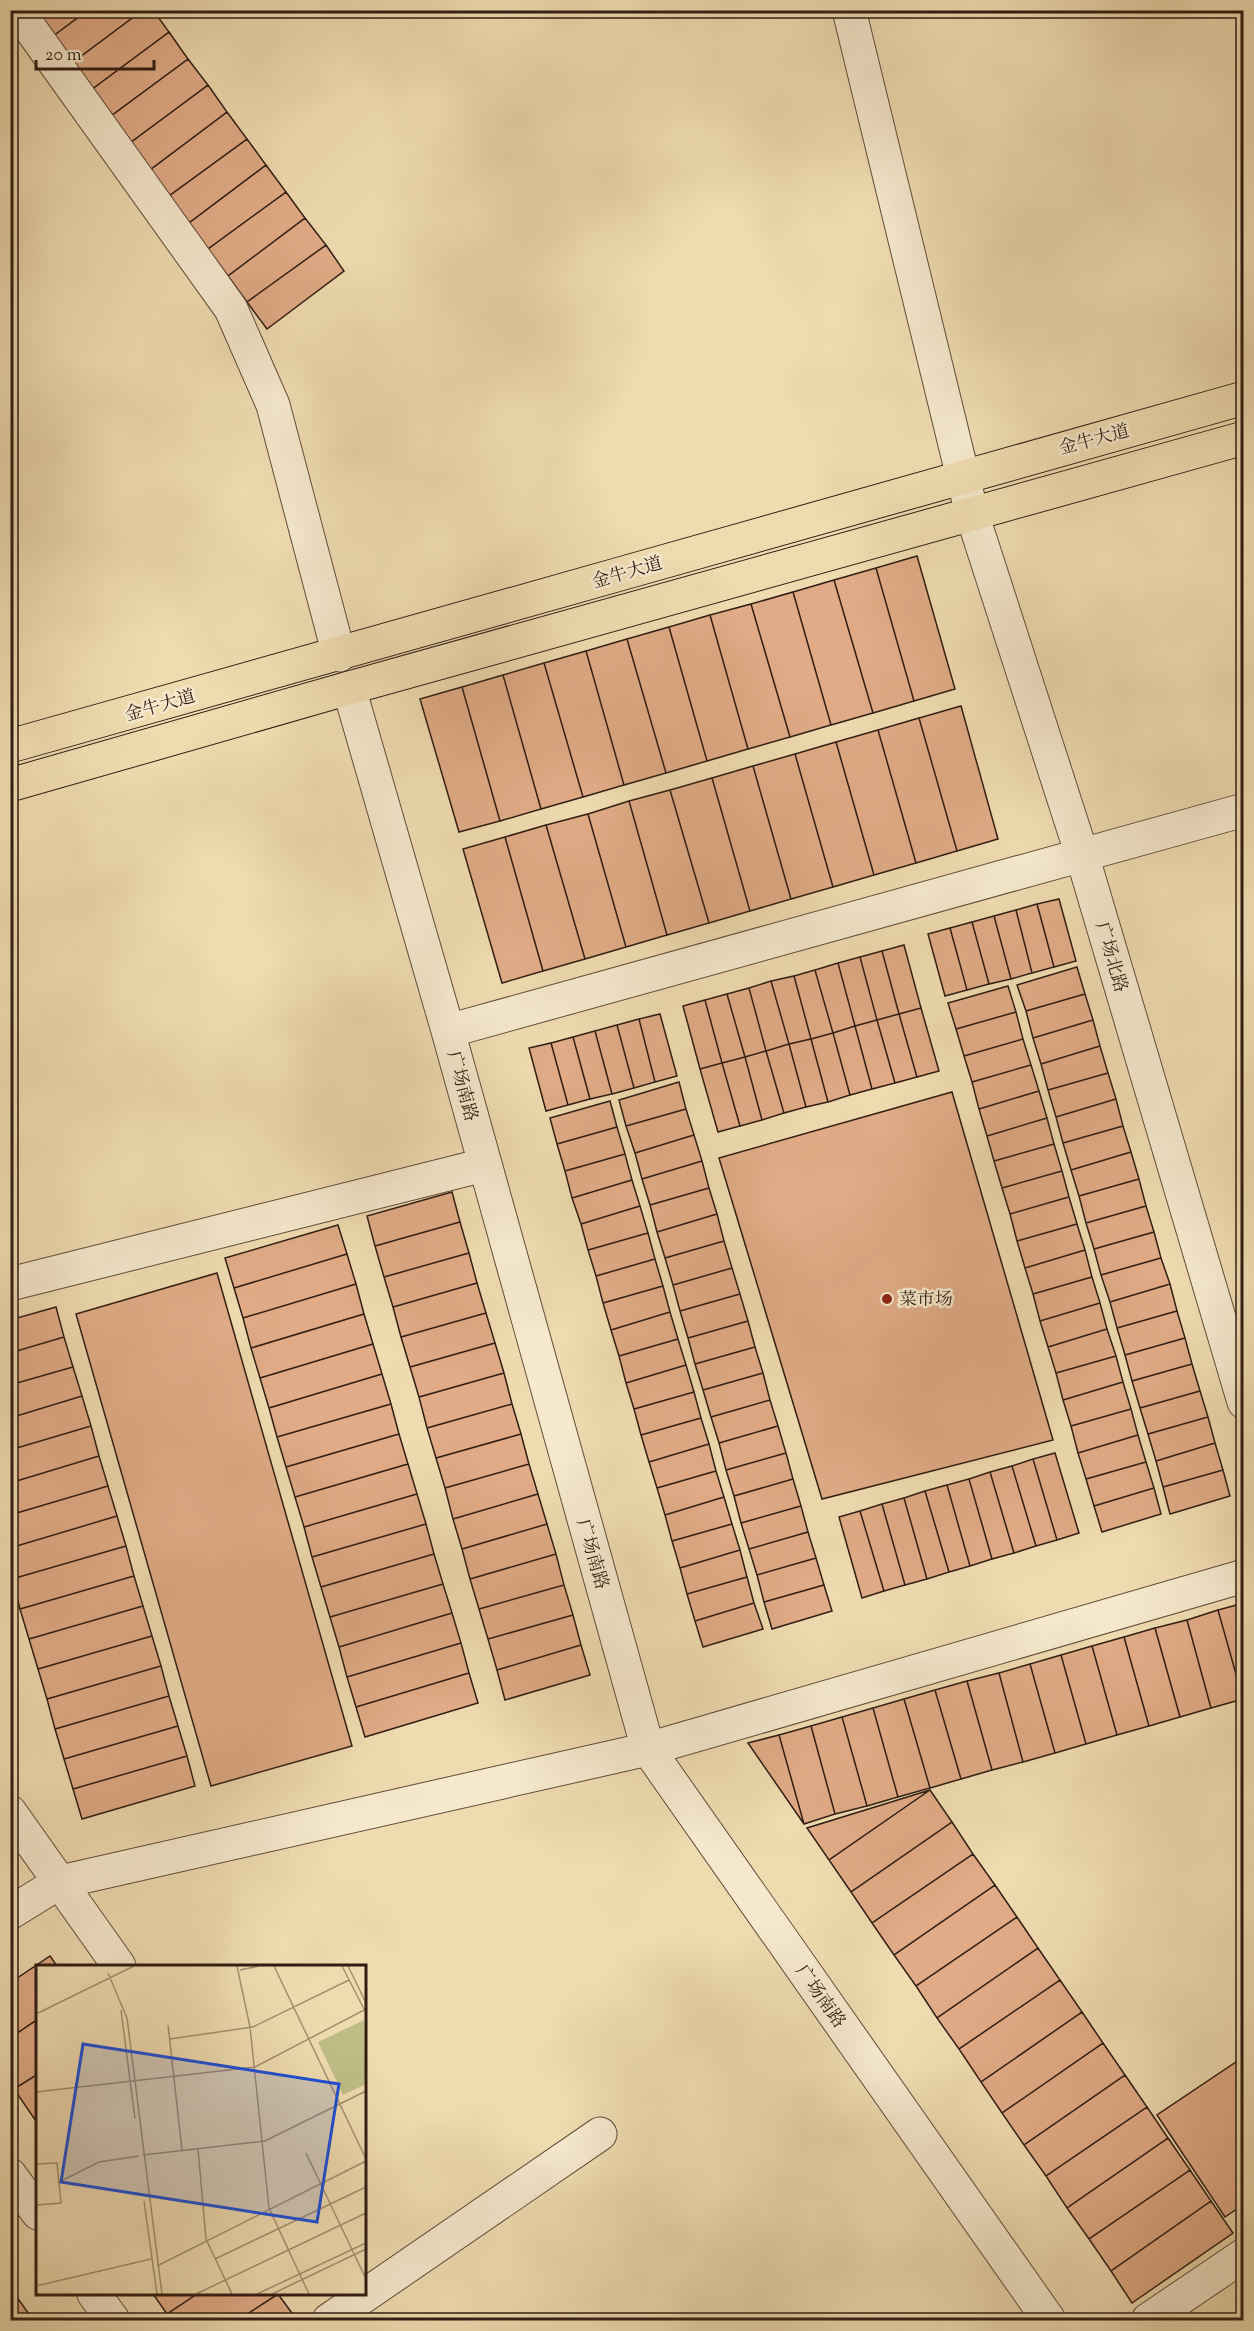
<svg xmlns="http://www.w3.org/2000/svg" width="1254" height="2331" font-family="'Sorts Mill Goudy','Noto Serif SC',serif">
<rect width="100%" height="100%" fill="#efdbb0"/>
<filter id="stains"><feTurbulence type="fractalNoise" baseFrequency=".00333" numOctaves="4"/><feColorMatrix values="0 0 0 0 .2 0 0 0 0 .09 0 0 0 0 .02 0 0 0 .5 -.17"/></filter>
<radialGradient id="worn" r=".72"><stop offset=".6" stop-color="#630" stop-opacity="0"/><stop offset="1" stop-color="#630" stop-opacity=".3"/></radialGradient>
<path fill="#e0ab86" stroke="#301d14" stroke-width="1.5" d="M33,10h55l-36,27z
M88,10h55l-71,53 -20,-26z
M143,10h10l16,22 -78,58 -19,-27z
M169,32l19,27 -77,57 -20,-26z
M188,59l20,26 -78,58 -19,-27z
M208,85l19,27 -77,58 -20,-27z
M227,112l20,27 -78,57 -19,-26z
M247,139l19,26 -77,58 -20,-27z
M266,165l20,27 -78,57 -19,-26z
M286,192l19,26 -77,58 -20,-27z
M305,218l21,27 -79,57 -19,-26z
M326,245l18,26 -77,58 -20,-27z
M917,556l38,133 -41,12 -38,-133z
M876,568l38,133 -41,12 -39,-133z
M834,580l39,133 -42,12 -38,-133z
M793,592l38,133 -41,12 -39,-133z
M751,604l39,133 -42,12 -38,-134z
M710,615l38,134 -41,12 -38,-134z
M669,627l38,134 -41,12 -39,-134z
M627,639l39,134 -42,12 -38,-134z
M586,651l38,134 -41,12 -39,-134z
M544,663l39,134 -42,12 -38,-134z
M503,675l38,134 -41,12 -38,-134z
M462,687l38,134 -41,11 -39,-133z
M961,706l37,133 -41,12 -38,-133z
M919,718l38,133 -41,12 -38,-133z
M878,730l38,133 -42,12 -38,-133z
M836,742l38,133 -41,12 -38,-133z
M795,754l38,133 -42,12 -38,-133z
M753,766l38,133 -41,12 -38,-133z
M712,778l38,133 -41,12 -39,-133z
M670,790l39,133 -42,12 -38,-134z
M629,801l38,134 -41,12 -38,-133z
M588,814l38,133 -41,12 -39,-134z
M546,825l39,134 -42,12 -38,-134z
M505,837l38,134 -41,12 -39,-134z
M1059,899l17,62 -22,6 -17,-63z
M1037,904l17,63 -22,6 -16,-63z
M1016,910l16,63 -21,6 -17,-63z
M994,916l17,63 -22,5 -17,-62z
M972,922l17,62 -22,6 -17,-62z
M950,928l17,62 -22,6 -17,-62z
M904,945l17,63 -22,6 -17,-63z
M882,951l17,63 -22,6 -17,-63z
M860,957l17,63 -22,6 -17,-63z
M838,963l17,63 -22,7 -18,-63z
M1077,967l8,27 -59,17 -9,-26z
M815,970l18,63 -22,6 -17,-63z
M794,976l17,63 -22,5 -18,-63z
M771,981l18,63 -23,7 -17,-63z
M1008,986l8,26 -60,17 -8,-26z
M749,988l17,63 -21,6 -18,-63z
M727,994l18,63 -23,6 -17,-63z
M1085,994l8,26 -60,18 -7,-27z
M705,1000l17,63 -22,6 -17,-63z
M921,1008l18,63 -22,6 -18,-63z
M1016,1012l7,27 -59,17 -8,-27z
M660,1014l17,62 -22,6 -16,-63z
M899,1014l18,63 -22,6 -18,-63z
M639,1019l16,63 -21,6 -17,-63z
M877,1020l18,63 -23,6 -17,-63z
M1093,1020l7,26 -59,18 -8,-26z
M617,1025l17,63 -22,6 -17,-63z
M855,1026l17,63 -22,6 -17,-62z
M595,1031l17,63 -22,5 -17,-62z
M833,1033l17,62 -22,7 -17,-63z
M573,1037l17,62 -22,6 -17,-62z
M811,1039l17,63 -22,5 -17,-63z
M1023,1039l8,26 -59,17 -8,-26z
M551,1043l17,62 -22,6 -17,-63z
M789,1044l17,63 -22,6 -18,-62z
M1100,1046l8,27 -60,17 -7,-26z
M766,1051l18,62 -22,7 -17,-63z
M745,1057l17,63 -22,6 -18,-63z
M722,1063l18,63 -22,6 -18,-63z
M1031,1065l8,26 -60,18 -7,-27z
M1108,1073l8,26 -60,18 -8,-27z
M679,1082l7,27 -60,17 -7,-26z
M1039,1091l8,27 -60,18 -8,-27z
M952,1092l101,348 -231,59 -103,-341z
M1116,1099l7,27 -60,17 -7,-26z
M610,1101l7,26 -60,17 -7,-26z
M686,1109l8,26 -59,18 -9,-27z
M1047,1118l7,26 -60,17 -7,-25z
M1123,1126l8,26 -60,18 -8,-27z
M617,1127l8,27 -60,17 -8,-27z
M694,1135l8,26 -60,18 -7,-26z
M1054,1144l8,27 -60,17 -8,-27z
M1131,1152l8,27 -60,17 -8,-26z
M625,1154l7,26 -60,18 -7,-27z
M702,1161l7,27 -59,17 -8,-26z
M1062,1171l7,26 -59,17 -8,-26z
M1139,1179l7,27 -60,17 -7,-27z
M632,1180l8,26 -59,18 -9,-26z
M709,1188l8,26 -60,18 -7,-27z
M452,1192l8,30 -85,24 -8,-30z
M1069,1197l8,27 -60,17 -7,-27z
M640,1206l8,27 -60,17 -7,-26z
M1146,1206l8,26 -60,17 -8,-26z
M717,1214l7,27 -59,17 -8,-26z
M460,1222l9,31 -85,24 -9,-31z
M1077,1224l8,26 -60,18 -8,-27z
M338,1225l9,29 -113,34 -9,-30z
M1154,1232l7,26 -60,17 -7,-26z
M648,1233l7,26 -59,17 -8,-26z
M724,1241l8,27 -59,17 -8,-27z
M1085,1250l7,27 -59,17 -8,-26z
M469,1253l8,30 -84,24 -9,-30z
M347,1254l9,30 -113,34 -9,-30z
M1161,1258l9,26 -60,18 -9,-27z
M655,1259l8,27 -60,17 -7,-27z
M732,1268l8,26 -60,17 -7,-26z
M217,1273l135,473 -141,40 -135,-472z
M1092,1277l8,26 -60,18 -7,-27z
M477,1283l9,30 -85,24 -8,-30z
M356,1284l8,30 -113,34 -8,-30z
M1170,1284l7,27 -60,17 -7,-26z
M663,1286l7,26 -59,18 -8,-27z
M740,1294l8,27 -60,17 -8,-27z
M1100,1303l7,26 -59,18 -8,-26z
M56,1307l8,30 -54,16v-33z
M1177,1311l8,27 -60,17 -8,-27z
M670,1312l8,27 -59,17 -8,-26z
M486,1313l9,30 -85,24 -9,-30z
M364,1314l9,30 -113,34 -9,-30z
M748,1321l7,26 -60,17 -7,-26z
M1107,1329l9,27 -60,17 -8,-26z
M64,1337l9,30 -63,18v-32z
M1185,1338l7,26 -60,17 -7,-26z
M678,1339l8,26 -60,18 -7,-27z
M495,1343l9,30 -85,24 -9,-30z
M373,1344l9,30 -113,34 -9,-30z
M755,1347l8,26 -60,17 -8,-26z
M1116,1356l7,26 -60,18 -7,-27z
M1192,1364l8,27 -60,17 -8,-27z
M686,1365l8,27 -60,17 -8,-26z
M73,1367l9,29 -72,22v-33z
M504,1373l8,31 -85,24 -8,-31z
M763,1373l7,27 -59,17 -8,-27z
M382,1374l9,30 -114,33 -8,-29z
M1123,1382l8,27 -60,17 -8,-26z
M1200,1391l8,26 -60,17 -8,-26z
M694,1392l7,26 -60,17 -7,-26z
M82,1396l9,30 -81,24v-32z
M770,1400l8,26 -59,17 -8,-26z
M391,1404l8,30 -113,33 -9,-30z
M512,1404l9,30 -85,24 -9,-30z
M1131,1409l7,26 -60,18 -7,-27z
M1208,1417l7,26 -59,18 -8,-27z
M701,1418l8,26 -60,18 -8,-27z
M91,1426l8,30 -89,27v-33z
M778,1426l8,27 -60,17 -7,-27z
M399,1434l9,30 -113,33 -9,-30z
M521,1434l8,30 -84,24 -9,-30z
M1138,1435l8,27 -60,17 -8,-26z
M1215,1443l8,27 -60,17 -7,-26z
M709,1444l7,27 -59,17 -8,-26z
M786,1453l7,26 -59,17 -8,-26z
M1055,1453l24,80 -22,7 -24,-81z
M99,1456l9,30 -98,29v-32z
M1033,1459l24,81 -21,6 -24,-80z
M1146,1462l8,26 -60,18 -8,-27z
M408,1464l9,30 -113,33 -9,-30z
M529,1464l9,30 -85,25 -8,-31z
M1012,1466l24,80 -22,7 -24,-81z
M1223,1470l7,26 -60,18 -7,-27z
M716,1471l8,26 -59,18 -8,-27z
M990,1472l24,81 -22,6 -23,-80z
M793,1479l8,27 -60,17 -7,-27z
M969,1479l23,80 -22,7 -23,-81z
M947,1485l23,81 -21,6 -24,-81z
M108,1486l9,30 -107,32v-33z
M1154,1488l7,26 -59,18 -8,-26z
M925,1491l24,81 -22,7 -23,-81z
M417,1494l9,30 -114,33 -8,-30z
M538,1494l9,30 -85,25 -9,-30z
M724,1497l8,27 -60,17 -7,-26z
M904,1498l23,81 -22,6 -23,-81z
M882,1504l23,81 -21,6 -24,-80z
M801,1506l7,26 -59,17 -8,-26z
M860,1511l24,80 -22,7 -23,-81z
M117,1516l9,30 -114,33 -2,-31z
M426,1524l8,30 -113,33 -9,-30z
M547,1524l9,30 -86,25 -8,-30z
M732,1524l8,26 -60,18 -8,-27z
M808,1532l8,26 -59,17 -8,-26z
M126,1546l8,30 -114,33 -8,-30z
M740,1550l7,27 -60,17 -7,-26z
M434,1554l9,30 -113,33 -9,-30z
M556,1554l8,31 -85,24 -9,-30z
M816,1558l8,27 -60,17 -7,-27z
M134,1576l9,30 -114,33 -9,-30z
M747,1577l7,26 -59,18 -8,-27z
M443,1584l9,29 -113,34 -9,-30z
M564,1585l9,30 -85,24 -9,-30z
M824,1585l8,26 -60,18 -8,-27z
M754,1603l9,26 -60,18 -8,-26z
M1244,1603v96h-1l-25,-89z
M143,1606l9,30 -114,33 -9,-30z
M1218,1610l25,89 -32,9 -24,-88z
M452,1613l9,30 -114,34 -8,-30z
M573,1615l8,30 -84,25 -9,-31z
M1187,1620l24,88 -31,9 -25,-89z
M1155,1628l25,89 -31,9 -25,-89z
M152,1636l9,30 -114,33 -9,-30z
M1124,1637l25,89 -32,9 -25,-89z
M461,1643l8,30 -113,34 -9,-30z
M581,1645l9,30 -85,25 -8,-30z
M1092,1646l25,89 -31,9 -25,-89z
M1061,1655l25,89 -31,9 -25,-89z
M1030,1664l25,89 -32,9 -24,-89z
M161,1666l8,30 -114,33 -8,-30z
M469,1673l9,30 -113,34 -9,-30z
M999,1673l24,89 -31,8 -25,-89z
M967,1681l25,89 -31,9 -26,-89z
M935,1690l26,89 -31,9 -26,-89z
M169,1696l9,30 -114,33 -9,-30z
M904,1699l26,89 -32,9 -25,-89z
M873,1708l25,89 -31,9 -25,-89z
M842,1717l25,89 -32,8 -24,-88z
M178,1726l9,30 -114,33 -9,-30z
M811,1726l24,88 -31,10 -25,-89z
M779,1735l25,89 -56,-81z
M187,1756l8,30 -113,33 -9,-30z
M930,1790l-101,70 -22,-32z
M930,1790l22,32 -101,70 -22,-32z
M952,1822l21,32 -101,69 -21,-31z
M973,1854l22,31 -101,70 -22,-32z
M995,1885l22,32 -101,69 -22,-31z
M1017,1917l21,31 -101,70 -21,-32z
M1038,1948l22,32 -101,69 -22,-31z
M50,1956l7,10h-19v53l-28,19v-55z
M1060,1980l22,32 -101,70 -22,-33z
M1082,2012l21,31 -101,70 -21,-31z
M38,2019v55l-24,15 -4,-6v-45z
M1103,2043l22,32 -101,70 -22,-32z
M1239,2060l5,7v137l-19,13 -68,-102z
M38,2074v50l-24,-35z
M1125,2075l22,32 -101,69 -22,-31z
M1147,2107l21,31 -101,70 -21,-32z
M1168,2138l22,32 -101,69 -22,-31z
M1190,2170l21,31 -100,70 -22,-32z
M1211,2201l22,32 -101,70 -21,-32z
M10,2287l9,13 -9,5z
M153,2294h44l-30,20z
M197,2294h81l-40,26h-67l-4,-6z
M278,2294l19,26h-59z
M19,2300l14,20h-23v-15z"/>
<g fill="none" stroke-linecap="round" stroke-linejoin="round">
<g stroke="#604c3b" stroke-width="35">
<path id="minor" d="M17,10l214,299 42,96 66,250
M849,10l123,504 110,341 162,547
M349,688l99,343 200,718 401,571
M448,1031l796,-221
M10,1284l474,-119
M10,1812l109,154
M10,1913l50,-31 588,-133 596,-173
M10,2175l28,38
M94,2294l19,26
M329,2320l271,-186
M1148,2320l96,-65"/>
</g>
<g stroke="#301d14" stroke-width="35">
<path id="major" d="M10,746c412,-114 822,-234 1234,-348
M10,785l339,-97 895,-250"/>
</g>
<use href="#minor" stroke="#f5e8cc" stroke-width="33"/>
<use href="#major" stroke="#efdbb0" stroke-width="33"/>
</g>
<circle fill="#8f2418" stroke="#f5e8cc" stroke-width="2" cx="887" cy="1299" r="6"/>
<g text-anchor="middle" stroke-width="5" stroke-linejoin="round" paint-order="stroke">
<g font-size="18" fill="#301d14" stroke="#f5e8cc">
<text transform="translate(1094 439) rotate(-15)" y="6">金牛大道</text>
<text transform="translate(627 572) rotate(-16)" y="6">金牛大道</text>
<text transform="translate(160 705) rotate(-16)" y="6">金牛大道</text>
<text transform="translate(1112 957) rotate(74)" y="6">广场北路</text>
<text transform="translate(463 1086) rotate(75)" y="6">广场南路</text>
<text transform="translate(593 1554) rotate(74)" y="6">广场南路</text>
<text transform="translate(821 1996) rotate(55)" y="6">广场南路</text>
</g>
<g font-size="18" fill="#301d14" stroke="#f5e8cc" text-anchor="start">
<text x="899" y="1305">菜市场</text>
</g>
</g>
<g transform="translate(36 1965)">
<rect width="330" height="330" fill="#efdbb0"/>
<path d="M328,55l2,64 -23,11 -25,-53z" fill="#bfbe87"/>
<path fill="none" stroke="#a38f72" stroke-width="1.5" d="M201,1l13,61 19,181 40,86M238,1l92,193M306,1l24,47M312,1l18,37M204,5l19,-4M72,8l19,45 35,276M85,45l14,109M0,49l98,-48M132,60l14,125M134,74l83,-12 96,-47M0,127l219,-25 111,-58M162,184l8,90 26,55M270,188l60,126M107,190l122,-14 101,-50M0,199l21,-1 4,40 -25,2M23,217l40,-20 40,-6M108,236l13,93M179,294l151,-72M121,301l209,-105M0,321l115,-27M160,329l170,-81M221,329l109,-51M236,329l94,-45"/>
<path fill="#1d4ed8" fill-opacity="0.15" stroke="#1d4ed8" stroke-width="3" d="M47,79l256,40 -22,138 -256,-40z"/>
<rect width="330" height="330" fill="none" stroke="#301d14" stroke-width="3"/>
</g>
<rect width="1254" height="2331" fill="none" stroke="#efdbb0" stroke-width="36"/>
<rect x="12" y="12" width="1230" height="2307" fill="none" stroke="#301d14" stroke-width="3"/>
<rect x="18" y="18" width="1218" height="2295" fill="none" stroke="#301d14" stroke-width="1.5"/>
<path d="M36 60v9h118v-9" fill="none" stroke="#301d14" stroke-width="3"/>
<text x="45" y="60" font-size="18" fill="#301d14" stroke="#f5e8cc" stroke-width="4.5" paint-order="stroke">20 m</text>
<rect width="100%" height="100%" filter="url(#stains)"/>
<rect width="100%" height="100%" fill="url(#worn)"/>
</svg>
